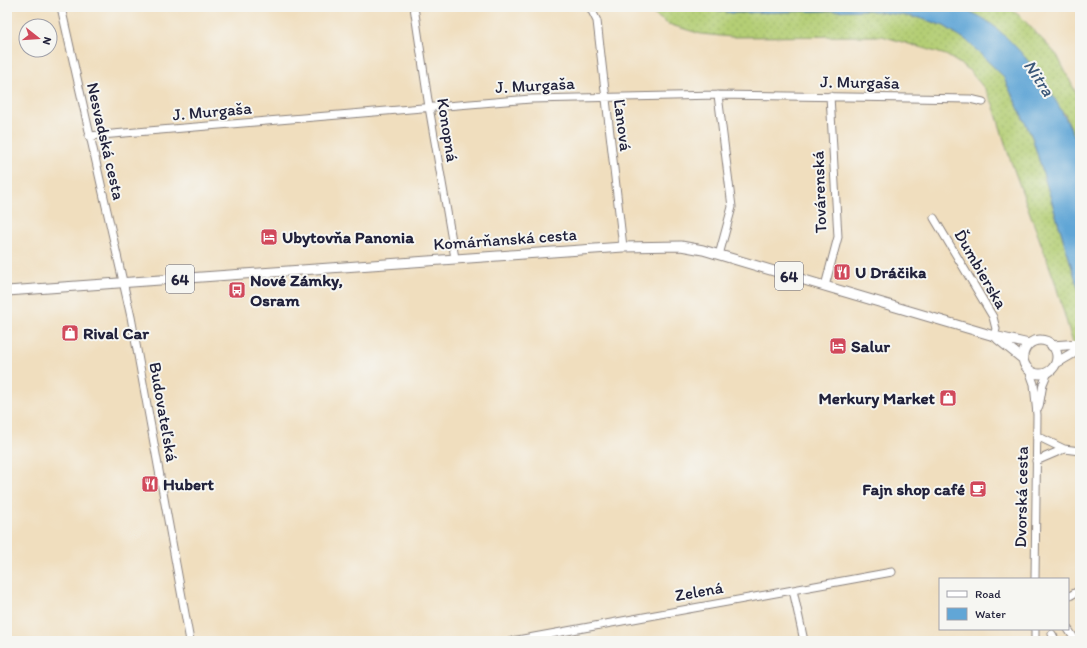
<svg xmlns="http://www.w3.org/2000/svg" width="1087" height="648" font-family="Itim,sans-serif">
<defs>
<pattern id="grass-dots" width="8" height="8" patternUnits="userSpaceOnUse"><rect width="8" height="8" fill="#b4ce74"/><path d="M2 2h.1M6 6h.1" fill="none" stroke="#9ab165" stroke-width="1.8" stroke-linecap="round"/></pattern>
</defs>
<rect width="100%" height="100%" fill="#f6f6f2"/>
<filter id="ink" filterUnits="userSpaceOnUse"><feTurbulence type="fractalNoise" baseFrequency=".025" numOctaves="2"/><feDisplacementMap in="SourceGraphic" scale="8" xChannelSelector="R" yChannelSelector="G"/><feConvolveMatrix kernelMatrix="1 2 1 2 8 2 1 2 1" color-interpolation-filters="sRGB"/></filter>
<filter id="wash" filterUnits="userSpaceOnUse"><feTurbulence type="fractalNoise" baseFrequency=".012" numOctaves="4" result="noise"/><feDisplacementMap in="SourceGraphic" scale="16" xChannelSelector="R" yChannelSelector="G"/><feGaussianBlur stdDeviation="0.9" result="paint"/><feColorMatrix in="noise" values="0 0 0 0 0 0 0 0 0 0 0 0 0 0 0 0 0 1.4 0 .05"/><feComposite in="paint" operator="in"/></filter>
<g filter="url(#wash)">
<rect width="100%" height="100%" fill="#f0debe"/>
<path fill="url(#grass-dots)" stroke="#6b7858" d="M643,7h55l34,6 135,-3 53,8 24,8 22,14 37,36 29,61 48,157v73l-26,-88 -45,-123 -16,-52 -8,-15 -17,-20 -22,-14 -64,-19 -151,1 -30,-3 -33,-10z
M960,7h49l13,11 35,37 23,46v50l-15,-37z"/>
<path fill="#61a6d6" stroke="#426488" d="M698,7h262c10,5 21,9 30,16 41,33 68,76 89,123l1,5v143l-48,-157 -29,-61 -37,-36 -22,-14 -24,-8 -53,-8 -135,3z"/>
</g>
<g filter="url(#ink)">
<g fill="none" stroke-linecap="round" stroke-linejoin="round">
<g stroke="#89807c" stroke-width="9">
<path id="minor" d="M61,7l70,310 59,324
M414,7l15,100 26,151
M590,7l7,14 26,226
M718,95l14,112 -13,48
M89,136l442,-37 187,-4 252,4 13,3
M934,218l59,99 3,12 -2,7
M825,286l13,-49 -8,-141
M1029,370l5,14 3,31 -2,164
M1039,407l4,-23 5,-12
M1037,436l27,13 16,2
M1036,461l28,-12
M793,590l11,51
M1068,597l12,-7
M1068,629l8,12
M1052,634l4,7
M512,641l380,-69
M1035,641v-12"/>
</g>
<g stroke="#89807c" stroke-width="11">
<path id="major" d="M7,291l616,-44 58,-1 22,4 291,86 35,8
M998,339l25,20
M1023 357a17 17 0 1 1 34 0a17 17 0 1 1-34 0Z
M1052,346l28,-2
M1056,363l24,-14"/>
</g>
<use href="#minor" stroke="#fff" stroke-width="7"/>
<use href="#major" stroke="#fff" stroke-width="9"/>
</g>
</g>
<defs>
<g id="hotel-square" transform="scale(0.9)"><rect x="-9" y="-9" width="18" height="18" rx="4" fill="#d1495b" stroke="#f6f6f2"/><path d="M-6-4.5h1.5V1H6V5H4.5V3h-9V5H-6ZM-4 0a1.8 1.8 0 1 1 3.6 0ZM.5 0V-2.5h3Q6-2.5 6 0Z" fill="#fff"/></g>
<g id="restaurant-square" transform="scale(0.9)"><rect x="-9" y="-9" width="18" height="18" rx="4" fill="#d1495b" stroke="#f6f6f2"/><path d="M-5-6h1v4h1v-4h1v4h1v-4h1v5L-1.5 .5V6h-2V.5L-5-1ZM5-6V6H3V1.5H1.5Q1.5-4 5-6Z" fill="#fff"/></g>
<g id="bus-square" transform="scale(0.9)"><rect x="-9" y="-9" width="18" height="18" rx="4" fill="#d1495b" stroke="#f6f6f2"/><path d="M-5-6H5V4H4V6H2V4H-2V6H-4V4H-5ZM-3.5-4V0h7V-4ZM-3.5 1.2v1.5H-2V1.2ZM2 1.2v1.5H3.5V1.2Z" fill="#fff"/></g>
<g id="shop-square" transform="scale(0.9)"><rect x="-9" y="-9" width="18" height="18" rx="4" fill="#d1495b" stroke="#f6f6f2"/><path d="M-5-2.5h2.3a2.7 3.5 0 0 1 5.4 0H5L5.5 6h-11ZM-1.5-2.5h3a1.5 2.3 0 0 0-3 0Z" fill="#fff"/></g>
<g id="cafe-square" transform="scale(0.9)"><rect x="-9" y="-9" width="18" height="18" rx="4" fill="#d1495b" stroke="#f6f6f2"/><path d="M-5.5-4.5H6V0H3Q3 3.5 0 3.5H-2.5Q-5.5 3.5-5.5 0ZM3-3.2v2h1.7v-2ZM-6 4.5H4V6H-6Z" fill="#fff"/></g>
</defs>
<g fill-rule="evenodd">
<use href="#hotel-square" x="269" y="237"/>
<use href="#restaurant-square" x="842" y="272"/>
<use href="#bus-square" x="237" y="290"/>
<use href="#shop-square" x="70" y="333"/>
<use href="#hotel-square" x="838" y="346"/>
<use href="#shop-square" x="948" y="398"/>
<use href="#restaurant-square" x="150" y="484"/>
<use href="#cafe-square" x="978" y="489"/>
</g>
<g text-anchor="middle" stroke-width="4" stroke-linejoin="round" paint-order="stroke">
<g fill="#f6f6f2" stroke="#626272" stroke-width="1">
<rect x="775" y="262" width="28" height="28" rx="3"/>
<rect x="166" y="265" width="28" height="28" rx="3"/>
</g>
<g font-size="16" font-weight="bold" fill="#22223b">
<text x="789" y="282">64</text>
<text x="180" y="285">64</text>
</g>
<g font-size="17" fill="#22223b" stroke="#f6f6f2">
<text transform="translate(860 82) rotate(1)" y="6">J. Murgaša</text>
<text transform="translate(535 85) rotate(-3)" y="6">J. Murgaša</text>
<text transform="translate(212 111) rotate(-5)" y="6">J. Murgaša</text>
<text transform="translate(623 125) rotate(83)" y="6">Ľanová</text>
<text transform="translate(448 130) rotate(81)" y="6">Konopná</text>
<text transform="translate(106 141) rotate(77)" y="6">Nesvadská cesta</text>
<text transform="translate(819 192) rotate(-92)" y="6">Továrenská</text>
<text transform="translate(505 239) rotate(-4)" y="6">Komárňanská cesta</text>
<text transform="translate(981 269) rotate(60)" y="6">Ďumbierska</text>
<text transform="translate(164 412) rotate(80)" y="6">Budovateľská</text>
<text transform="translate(1021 497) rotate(-89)" y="6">Dvorská cesta</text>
<text transform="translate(699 591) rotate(-10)" y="6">Zelená</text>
</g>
<g font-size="17" font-weight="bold" fill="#22223b" stroke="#f6f6f2" text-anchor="start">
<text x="282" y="243">Ubytovňa Panonia</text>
<text x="855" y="278">U Dráčika</text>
<text x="250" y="286">Nové Zámky,<tspan x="250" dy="20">Osram</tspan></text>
<text x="83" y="339">Rival Car</text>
<text x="851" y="352">Salur</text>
<text x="935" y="404" text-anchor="end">Merkury Market</text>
<text x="163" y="490">Hubert</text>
<text x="965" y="495" text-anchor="end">Fajn shop café</text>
</g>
<g font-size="18" font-style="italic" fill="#3b5779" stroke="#f6f6f2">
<text transform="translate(1039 78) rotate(56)" y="6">Nitra</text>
</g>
</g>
<rect width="1087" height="648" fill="none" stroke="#f6f6f2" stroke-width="24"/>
<rect x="939" y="578" width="130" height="52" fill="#f6f6f2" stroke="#a1a1a9"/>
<rect x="947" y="591" width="20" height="6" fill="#ffffff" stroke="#a1a1a9"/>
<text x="975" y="598" font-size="12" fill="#22223b">Road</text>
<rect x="947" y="608" width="20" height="12" fill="#61a6d6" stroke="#a1a1a9"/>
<text x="975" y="618" font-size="12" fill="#22223b">Water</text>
<g transform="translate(38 38) rotate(107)"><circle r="19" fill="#f6f6f2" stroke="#a1a1a9"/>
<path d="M0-3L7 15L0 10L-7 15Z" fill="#d1495b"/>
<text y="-6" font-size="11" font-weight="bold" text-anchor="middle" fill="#22223b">N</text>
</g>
</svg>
